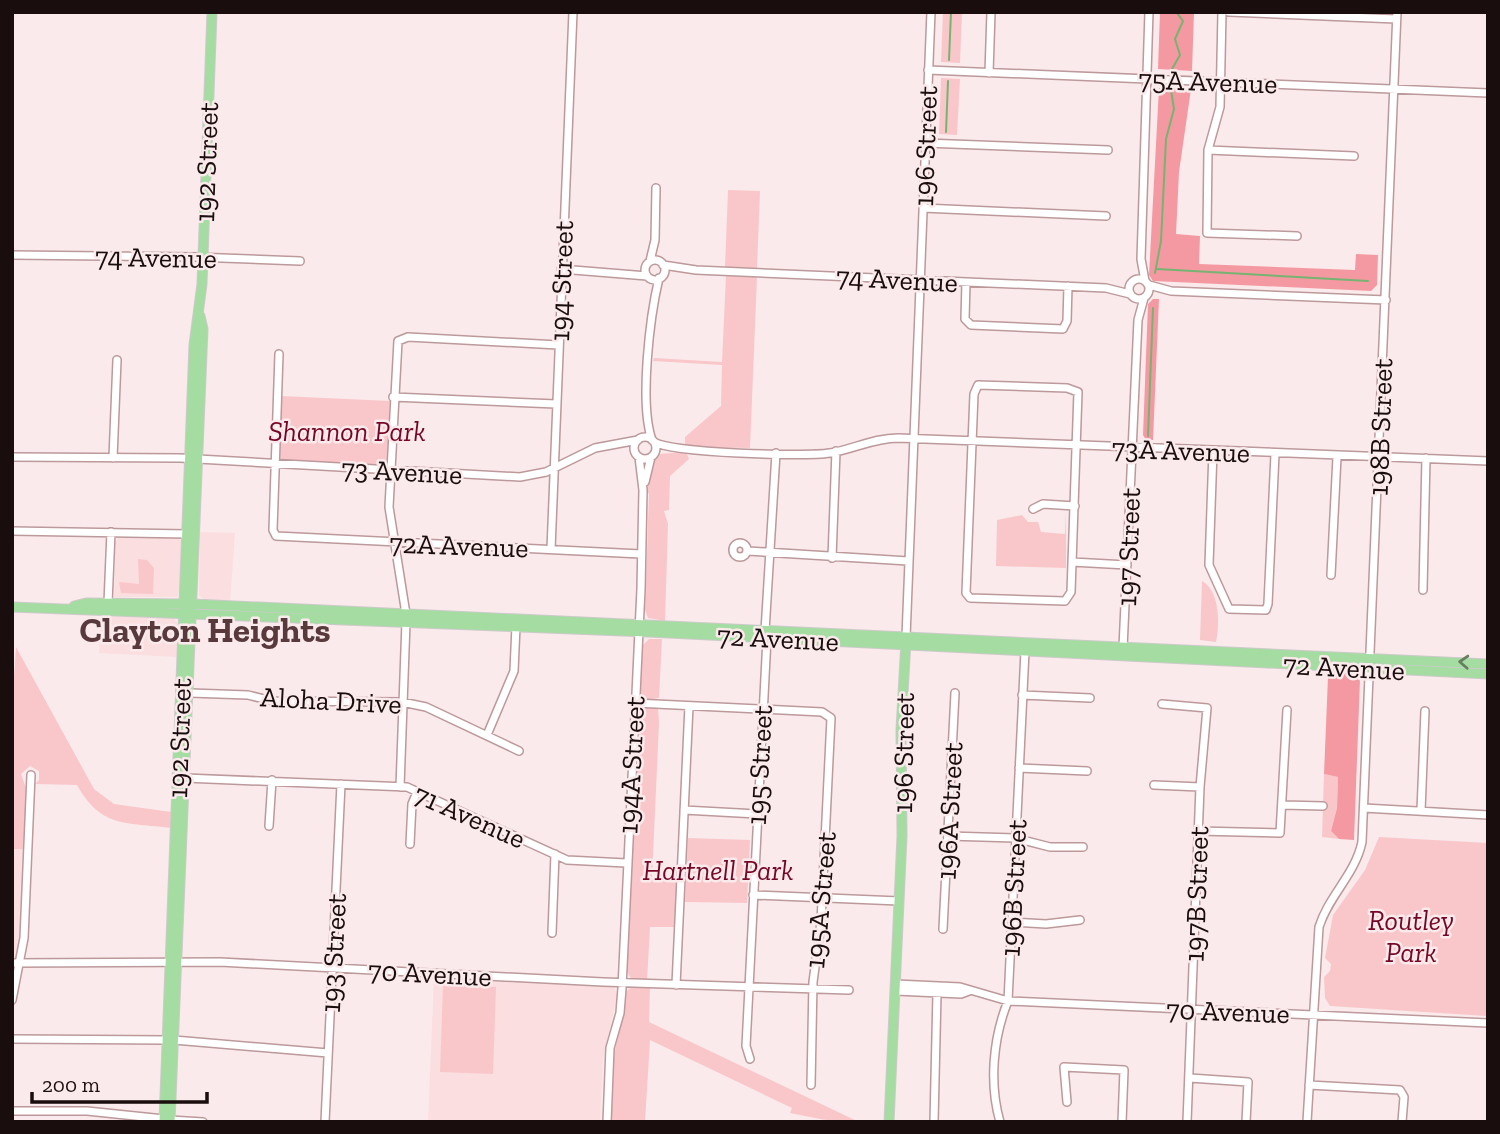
<svg xmlns="http://www.w3.org/2000/svg" width="1500" height="1134" font-family="'Zilla Slab',serif">
<rect width="100%" height="100%" fill="#faeaeb"/>
<path fill="#fbdee0" d="M200,532l35,1 -5,69 -25,-2 -6,-5z
M120,536l53,1 8,3 -1,50 -3,7h-63l1,-55z
M101,616l73,2 5,9 -1,30 -79,-4z
M12,849h14l-4,85 -4,24 -6,3z
M434,977l180,9 3,10 -14,63 -3,63h-172z"/>
<path fill="#f9c7ca" d="M943,12h19l-2,51 -19,-1z
M941,78l19,1 -3,56 -18,-1z
M728,190l32,1 -3,77 -32,-1z
M726,276l31,1 -7,171 -65,-1v-10l36,-31 1,-41 -69,-4 1,-3 68,4z
M281,396l109,5 -3,62 -13,4 -91,-6 -4,-6z
M686,452l3,7 -19,17 -1,34 -5,1 4,13 -3,97 -17,-3 -3,-8 4,-116 -3,-4 5,-26 8,-10z
M1066,511v57l-70,-2 1,-46 25,-5 6,7h10l3,10 24,2z
M138,559l9,1 7,8 -1,26 -32,-1 -2,-11 20,2z
M1202,581c18,10 18,43 14,61l-16,-2z
M649,639h13l-3,59 -14,2 -5,-5 2,-49z
M16,647l78,142 20,15 57,8v16c-45,-6 -69,1 -94,-43l-42,-1 4,-4v-9l-9,-5 -9,8 5,14v61h-14v-144z
M643,707l15,1 1,15 -7,155 26,1 -2,48h-26l-3,54 -15,-1 -5,-8 12,-259z
M1324,774l14,3 -1,31 -6,23 8,8 -17,-2z
M1379,837l109,6 -2,173 -156,-10 -5,-8 -1,-21 6,-6 1,-7 -6,-6 8,-43 32,-45z
M688,838l62,2 -3,63 -62,-1z
M443,985l53,2 -3,87 -53,-2z
M635,986l15,1 -1,35 210,100c-30,0 -43,-4 -69,-9l2,-5 -142,-68 -5,82h-34l3,-66 12,-65z"/>
<path fill="#f499a1" d="M1160,12h34l-2,59 -34,-2z
M1159,88l32,1 -12,83 -3,62 24,2 -1,28 156,6 1,-16 22,1 -1,30 -6,6 -218,-10 -4,-6z
M1153,299h6l-6,141h-7l-3,-5 5,-131z
M1334,671l23,2 3,6 -6,161 -15,-1 -8,-8 6,-23 1,-31 -14,-3 4,-97z"/>
<g fill="none" stroke-linecap="round" stroke-linejoin="round">
<path stroke="#77b373" stroke-width="2" d="M949,60l2,-48
M1172,69l8,-14 -5,-16 8,-18 -6,-8
M946,132l2,-51
M1157,269l211,12
M1155,273l6,-32 5,-102 8,-30 -3,-19
M1148,436l5,-128"/>
<g stroke="#bc999b" stroke-width="10">
<path id="minor" d="M1222,12l-2,95 -12,43 -1,83 90,3
M1229,12l167,7
M928,70l560,23
M989,73l2,-61
M925,143l183,7
M1208,150l146,6
M923,208l183,8
M12,255l183,2 105,4
M645 270a10 10 0 1 1 20 0a10 10 0 1 1-20 0Z
M650,261l5,-21 1,-52
M663,265l33,5 410,18 24,6
M561,269l86,7
M1129 289a10 10 0 1 1 20 0a10 10 0 1 1-20 0Z
M1145,281l-4,-22 8,-247
M966,282l-1,37 6,6 92,4 4,-8 1,-35
M1149,285l22,6 215,9
M279,354l-6,176 3,6 365,18
M978,385l89,3 11,4 -7,200 -6,9 -95,-3 -4,-5 8,-199z
M393,397l163,7
M634 448a11 11 0 1 1 22 0a11 11 0 1 1-22 0Z
M652,440c-13,-37 -2,-124 7,-162
M654,442c19,11 151,15 176,11 24,-4 44,-15 68,-15 197,7 393,15 590,23
M1213,451l-4,114 20,44 37,1 2,-6 7,-150
M12,457l168,1 340,19 26,-5 49,-24 43,-8
M113,458l4,-98
M645,482l6,-25
M1033,509l10,-5 32,2
M12,531l175,3
M733 550a7 7 0 1 1 14 0a7 7 0 1 1-14 0Z
M551,549l22,-537
M748,551l160,10
M832,558l4,-107
M1072,562l55,3
M1331,575l6,-118
M1423,590l3,-132
M108,603l3,-71
M406,614l-17,-107 9,-166 10,-4 150,8
M765,631l11,-178
M906,637l25,-625
M1123,648l15,-328 6,-22
M190,693l58,2 24,6 130,1 24,5 93,44
M1022,695l68,3
M635,703l187,9 9,6 -10,204 -8,60 -2,103
M1162,704l45,4 -7,79 -13,335
M487,735l27,-64 2,-45
M1019,768l68,3
M185,778l222,9 160,73 59,3
M1154,785l46,2
M400,787l6,-165
M1283,805l40,1
M1364,808l124,7
M684,810l73,4
M1421,811l4,-100
M269,826l3,-46
M1198,831l82,2 7,-123
M948,836l67,2 35,9h33
M410,844l2,-40 5,-12
M753,895l146,6
M1012,922l34,2 34,-4
M943,929l12,-236
M552,933l3,-79
M12,963l208,-1 383,20 246,8
M896,984l64,3 48,14 480,22
M676,985l13,-279
M896,991l65,3 8,-3
M12,1000l12,-62 7,-163
M12,1039l155,1
M174,1040l154,13
M750,1059l-4,-13 21,-408
M1190,1078l58,4 -2,40
M1309,1085l91,5 4,7 -2,25
M1067,1102l-3,-35 60,3 -2,52
M12,1111h75l77,8
M170,1120l33,2
M325,1122l16,-338
M607,1122l3,-74 10,-35 2,-25 19,-399 2,-99 -4,-33
M934,1122l3,-129
M1000,1122c-11,-39 -7,-84 8,-121l17,-350
M1307,1122l12,-195c10,-32 36,-52 43,-85l35,-830"/>
</g>
<g stroke="#cdcaca" stroke-width="11">
<path id="major" d="M74,606l12,-3 107,1 1295,60
M12,607l636,25 840,42
M164,1122l30,-777 8,-61 10,-272
M170,1122l33,-793 -3,-13
M889,1122l13,-286 -1,-107 5,-88"/>
</g>
<use href="#minor" stroke="#fff" stroke-width="7"/>
<use href="#major" stroke="#a4dca2" stroke-width="9"/>
</g>
<defs><path id="oneway-chevron" d="M-2-3.5L2.5 0L-2 3.5" fill="none" stroke-width="1.6" stroke-linecap="round" stroke-linejoin="round" transform="scale(1.75)"/></defs>
<use stroke="#667f5f" href="#oneway-chevron" transform="translate(1464 662) rotate(-177)"/>
<g text-anchor="middle" stroke-width="5" stroke-linejoin="round" paint-order="stroke">
<g font-size="28" fill="#1a0d0e" stroke="#faeaeb">
<text transform="translate(1208 81) rotate(2)" y="10">75A Avenue</text>
<text transform="translate(925 146) rotate(-88)" y="10">196 Street</text>
<text transform="translate(206 162) rotate(-88)" y="10">192 Street</text>
<text transform="translate(156 257) rotate(1)" y="10">74 Avenue</text>
<text transform="translate(897 279) rotate(3)" y="10">74 Avenue</text>
<text transform="translate(561 281) rotate(-88)" y="10">194 Street</text>
<text transform="translate(1380 427) rotate(-88)" y="10">198B Street</text>
<text transform="translate(1181 450) rotate(2)" y="10">73A Avenue</text>
<text transform="translate(402 471) rotate(3)" y="10">73 Avenue</text>
<text transform="translate(459 545) rotate(2)" y="10">72A Avenue</text>
<text transform="translate(1128 547) rotate(-88)" y="10">197 Street</text>
<text transform="translate(778 638) rotate(3)" y="10">72 Avenue</text>
<text transform="translate(1344 667) rotate(3)" y="10">72 Avenue</text>
<text transform="translate(331 700) rotate(3)" y="10">Aloha Drive</text>
<text transform="translate(179 738) rotate(-88)" y="10">192 Street</text>
<text transform="translate(903 753) rotate(-89)" y="10">196 Street</text>
<text transform="translate(631 765) rotate(-87)" y="10">194A Street</text>
<text transform="translate(759 765) rotate(-87)" y="10">195 Street</text>
<text transform="translate(949 811) rotate(-87)" y="10">196A Street</text>
<text transform="translate(470 816) rotate(24)" y="10">71 Avenue</text>
<text transform="translate(1013 888) rotate(-87)" y="10">196B Street</text>
<text transform="translate(1196 894) rotate(-88)" y="10">197B Street</text>
<text transform="translate(820 900) rotate(-85)" y="10">195A Street</text>
<text transform="translate(333 953) rotate(-87)" y="10">193 Street</text>
<text transform="translate(430 973) rotate(3)" y="10">70 Avenue</text>
<text transform="translate(1228 1011) rotate(2)" y="10">70 Avenue</text>
</g>
<g font-size="28" font-style="italic" fill="#760626" stroke="#faeaeb">
<text x="347" y="441">Shannon Park</text>
<text x="718" y="880">Hartnell Park</text>
<text x="1411" y="930">Routley<tspan x="1411" dy="32">Park</tspan></text>
</g>
<g font-size="35" font-weight="bold" fill="#583a3d" stroke="#faeaeb">
<text x="205" y="642">Clayton Heights</text>
</g>
</g>
<rect width="1500" height="1134" fill="none" stroke="#1a0d0e" stroke-width="28"/>
<path d="M32 1092v10h175v-10" fill="none" stroke="#1a0d0e" stroke-width="3.5"/>
<text x="42" y="1092" font-size="21" fill="#1a0d0e" stroke="#faeaeb" stroke-width="5" paint-order="stroke">200 m</text>
</svg>
